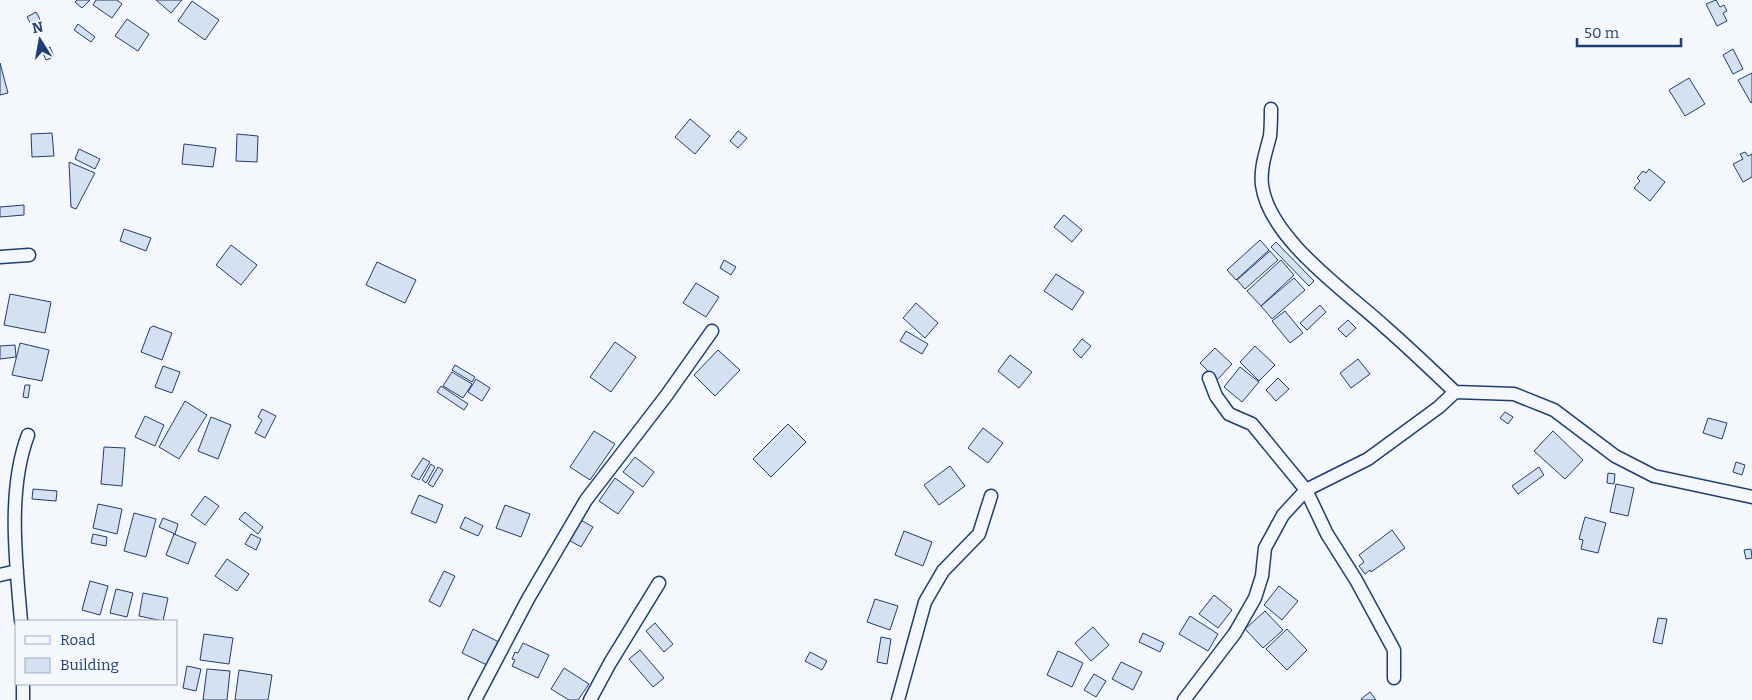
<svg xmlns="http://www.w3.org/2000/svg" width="1752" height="700" font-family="Bitter,serif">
<rect width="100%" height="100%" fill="#f4f7fb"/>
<path fill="#d5e0f0" stroke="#1d3f73" d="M77,0h13l-8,8 -7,-6z
M96,0h21l5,4 -10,14 -19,-13z
M156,0h26l-11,13z
M1716,0l4,7 4,-2 3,6 -4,2 4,8 -10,5 -11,-22z
M192,1l27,19 -14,20 -27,-19z
M36,12l5,9 -9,5 -5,-9z
M127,19l22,15 -11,17 -23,-15z
M78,24l17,13 -4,5 -17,-12z
M50,47l4,10 -8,3 -4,-9z
M1733,49l10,20 -10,5 -10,-19z
M0,63l8,30 -8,2z
M1752,73v29l-1,1 -13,-23z
M1689,78l16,26 -20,12 -16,-26z
M690,119l20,17 -15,18 -20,-17z
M738,131l9,7 -9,10 -8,-7z
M52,133l2,23 -22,1 -1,-23z
M237,134l21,2 -1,26 -21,-1z
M184,144l32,4 -3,19 -31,-3z
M79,149l21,10 -5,10 -20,-10z
M1745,152l3,4 4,-2v23l-9,5 -10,-18 10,-5 -3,-5z
M69,162l26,11 -19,36 -5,-2z
M1649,169l16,13 -15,19 -16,-13 6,-7 -3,-3 6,-7 3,2z
M24,205v10l-24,2v-10z
M1064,215l18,15 -10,12 -18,-15z
M124,229l27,9 -5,13 -26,-10z
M1260,240l9,10 -33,30 -9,-10z
M1276,242l38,39 -5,5 -38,-39z
M231,245l26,20 -16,20 -25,-20z
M1270,251l8,9 -33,29 -8,-9z
M724,260l12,7 -5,8 -11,-7z
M1281,260l13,15 -33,31 -14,-15z
M377,262l39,18 -11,23 -39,-18z
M1056,274l28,18 -12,18 -28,-19z
M1294,278l11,12 -33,29 -11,-13z
M696,283l23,14 -13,20 -23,-14z
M10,294l41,8 -6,31 -41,-8z
M916,303l22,20 -13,15 -22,-20z
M1320,305l6,7 -19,18 -7,-7z
M1285,311l18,22 -13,10 -18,-22z
M1348,320l8,8 -10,9 -8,-8z
M153,326l19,7 -10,27 -21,-8 9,-24z
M906,331l22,13 -6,10 -22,-13z
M1082,339l9,7 -10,12 -8,-8z
M615,342l21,15 -25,35 -21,-15z
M20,343l29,7 -7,31 -30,-6z
M15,345l1,12 -16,2v-13z
M1255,346l20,19 -16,16 -19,-19z
M1215,348l17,16 -15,16 -17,-17z
M718,350l22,20 -25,26 -21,-21z
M1010,355l22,17 -13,16 -21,-17z
M1358,359l12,15 -19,14 -11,-15z
M455,365l20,12 -3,5 -20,-12z
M163,366l17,6 -8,21 -17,-6z
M1240,367l19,15 -17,20 -18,-15z
M452,372l20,12 -9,14 -20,-12z
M1278,378l11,11 -13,12 -10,-11z
M476,379l14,9 -8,13 -14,-9z
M25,385h5l-2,13 -5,-1z
M441,386l27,18 -4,6 -27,-18z
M185,401l22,14 -28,44 -20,-12z
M262,409l14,7 -11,22 -10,-5 7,-13 -4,-3z
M1505,412l8,5 -5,7 -8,-6z
M145,416l19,9 -9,21 -20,-9z
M211,417l20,8 -13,34 -20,-8z
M1708,418l19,5 -5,16 -19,-6z
M788,424l18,18 -35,35 -18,-18z
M983,428l20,15 -15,20 -20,-15z
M594,431l21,13 -25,36 -20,-13z
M1553,431l30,29 -18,19 -31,-28z
M104,447l21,1 -3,38 -21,-2z
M635,457l19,15 -11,15 -20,-15z
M423,458l7,4 -11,18 -8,-4z
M1736,462l9,3 -3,10 -9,-3z
M431,464l4,3 -9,16 -4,-3z
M950,466l15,20 -26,19 -15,-20z
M438,467l5,3 -10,17 -5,-3z
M1539,467l5,8 -26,19 -6,-8z
M1608,473l7,1 -1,10 -7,-1z
M615,478l19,14 -16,22 -19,-13z
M1616,484l18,4 -6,28 -18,-4z
M33,489l24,2 -1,10 -24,-2z
M419,495l24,10 -7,18 -25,-10z
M205,496l14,10 -14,19 -14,-10z
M98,504l24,5 -5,25 -24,-6z
M505,505l25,9 -9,23 -25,-9z
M245,512l18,15 -5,7 -19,-15z
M134,513l22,6 -10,38 -22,-6z
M465,517l18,9 -5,10 -18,-8z
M1585,517l21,6 -8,30 -17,-4 2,-9 -4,-1z
M163,518l15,6 -3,10 -16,-7z
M579,519l14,8 -12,20 -14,-8z
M1392,530l13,18 -34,24 -1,-2 -5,4 -6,-8 5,-4 -5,-7z
M904,531l28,11 -9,24 -28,-11z
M93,534l14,3 -1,9 -15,-3z
M174,534l22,9 -8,21 -22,-9z
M251,534l10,5 -5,11 -11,-6z
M1751,549l1,9 -6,1 -2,-9z
M227,559l22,15 -12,17 -22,-15z
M444,571l11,5 -15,31 -11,-6z
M90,581l18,5 -8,29 -18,-5z
M1279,586l19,15 -16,19 -18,-15z
M116,589l17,4 -6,24 -17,-4z
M143,593l25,5 -5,23 -24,-5z
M1214,595l18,15 -14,18 -19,-14z
M875,599l23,7 -8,24 -23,-8z
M1265,611l18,19 -20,18 -18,-19z
M1190,616l28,18 -10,17 -29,-17z
M1658,618l9,1 -5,25 -9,-2z
M655,623l18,21 -9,8 -18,-21z
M1093,627l16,18 -18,16 -16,-18z
M473,629l26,13 -12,23 -25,-12z
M1287,629l20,21 -20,20 -21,-21z
M1143,633l21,10 -4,9 -21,-10z
M204,634l29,4 -4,26 -29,-4z
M881,637l10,2 -4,25 -10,-2z
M523,643l26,12 -11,23 -26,-12 3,-6 -3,-1 3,-7 3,1z
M640,650l24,28 -11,9 -24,-28z
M1058,651l25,12 -11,24 -25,-12z
M810,652l17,9 -5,9 -17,-9z
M1121,662l21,10 -9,18 -21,-11z
M187,666l14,3 -5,22 -13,-3z
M564,668l25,16 -11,16h-9l-18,-11z
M207,669l23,2 -3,29h-24z
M239,670l33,5 -4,25h-33z
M1094,674l12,7 -10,16 -12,-7z
M1370,692l6,8h-14l-1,-1z"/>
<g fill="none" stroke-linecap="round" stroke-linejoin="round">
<g stroke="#1d3f73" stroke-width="15">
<path id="minor" d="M1271,109c0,9 0,18 -1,27 -4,16 -10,32 -8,49 7,54 85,107 123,142 24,21 47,43 70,65
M0,257l29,-2
M1209,378l7,18 13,18 23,10 54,66 21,44 29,46 38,70v28
M0,575l17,-4
M21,621c-5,-58 -14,-131 7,-186
M23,684v16
M475,700l53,-101 58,-99 80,-104 46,-65
M590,700l20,-37 49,-80
M898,700l27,-98 18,-31 36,-37 12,-38
M1184,700l51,-67 20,-35 7,-22 3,-28 18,-33 23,-25 62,-31 71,-52 16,-15 59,2 40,16 61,46 39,20 98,21"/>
</g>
<use href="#minor" stroke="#f4f7fb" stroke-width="12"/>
</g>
<rect x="15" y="620" width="162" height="65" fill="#f4f7fb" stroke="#9eadc5"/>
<rect x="25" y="636" width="25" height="8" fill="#f4f7fb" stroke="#9eadc5"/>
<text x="60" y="645" font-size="15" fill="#1d3f73">Road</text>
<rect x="25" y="658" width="25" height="15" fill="#d5e0f0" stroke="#9eadc5"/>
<text x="60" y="670" font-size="15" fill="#1d3f73">Building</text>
<g transform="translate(40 40) rotate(349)" stroke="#f4f7fb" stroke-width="4" paint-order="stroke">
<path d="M0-4L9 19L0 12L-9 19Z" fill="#1d3f73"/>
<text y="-8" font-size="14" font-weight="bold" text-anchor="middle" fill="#1d3f73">N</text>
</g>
<path d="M1577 38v8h104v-8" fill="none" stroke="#1d3f73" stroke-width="2.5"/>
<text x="1584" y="38" font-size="15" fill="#1d3f73" stroke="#f4f7fb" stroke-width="4" paint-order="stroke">50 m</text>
</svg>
